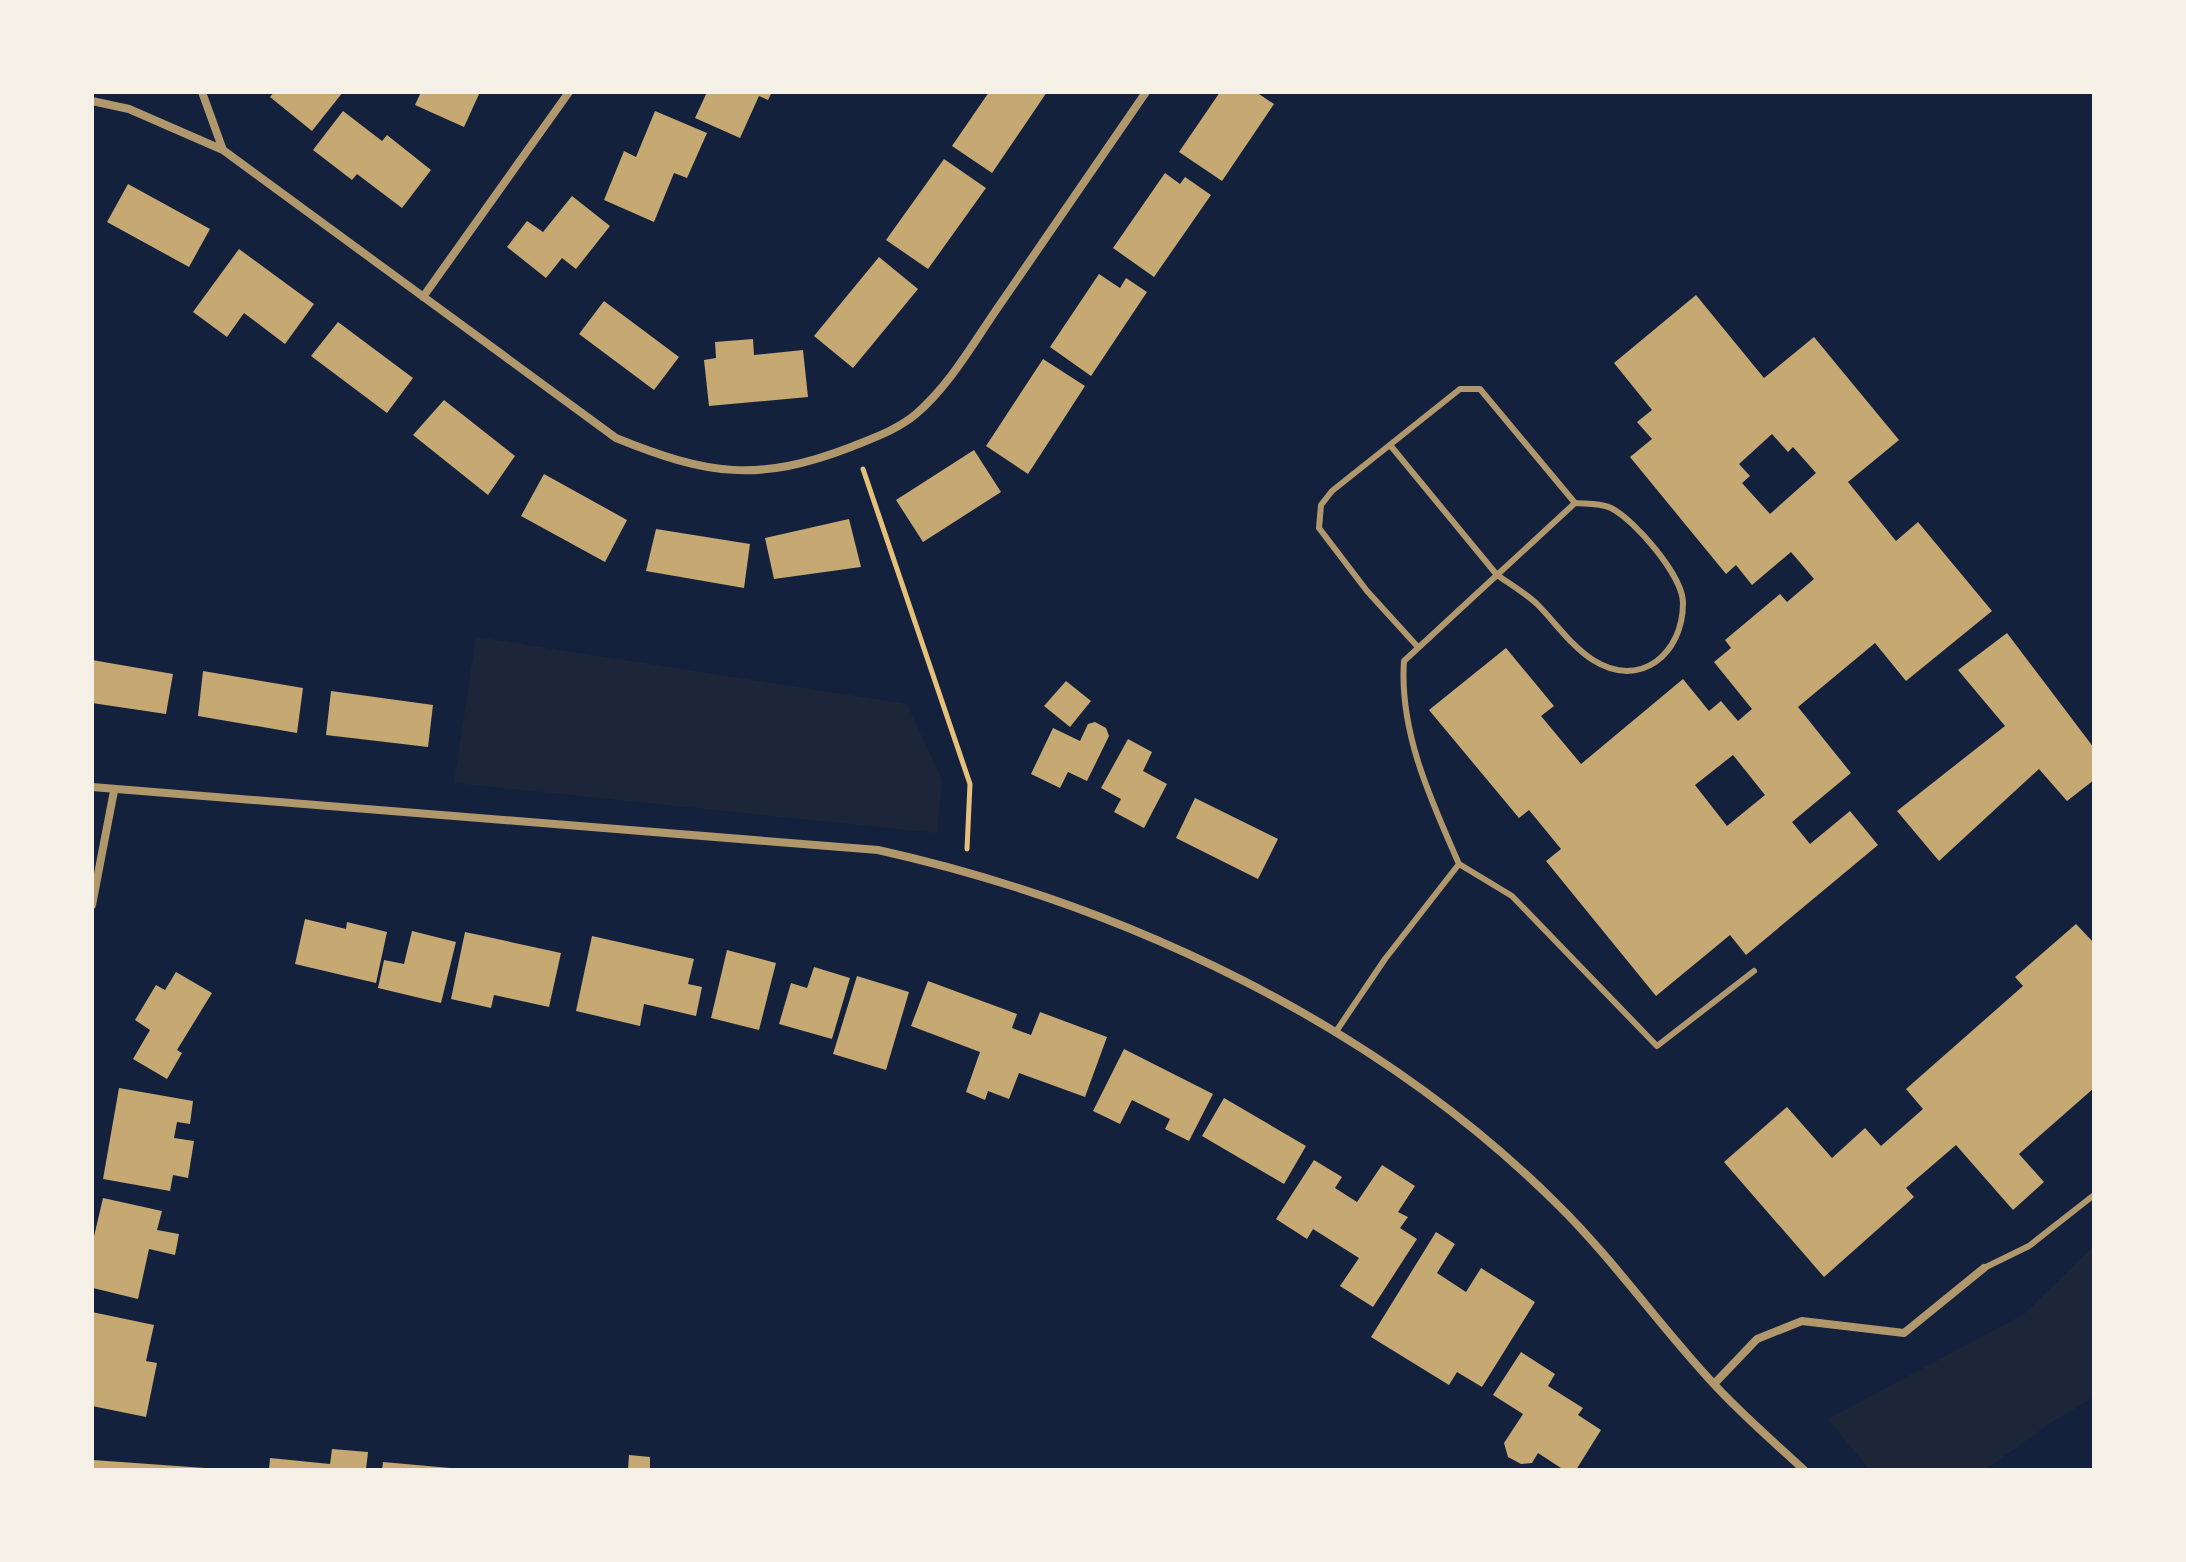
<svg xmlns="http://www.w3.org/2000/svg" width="2186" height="1562" font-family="Overpass,sans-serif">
<rect width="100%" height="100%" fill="#14213d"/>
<path fill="#1d2539" d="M476,637l431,67 35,76 -5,53 -483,-50z
M2094,1246v151l-42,25 -67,48h-115l-42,-51 196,-105z"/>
<path fill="#c6a872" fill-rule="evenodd" d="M274,92h69l-31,39 -42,-34z
M421,92h59l-16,35 -49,-22z
M707,92h65l-4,8 -9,-4 -19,42 -45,-20z
M989,92h58l-55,81 -40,-27z
M1220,92h36l18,12 -52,77 -43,-29z
M343,111l39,30 5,-6 44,35 -29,38 -45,-34 -5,6 -39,-30z
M655,111l52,22 -20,45 -13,-5 -20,49 -50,-22 20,-49 12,6z
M944,159l42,29 -58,81 -42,-29z
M1165,173l15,11 5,-7 26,18 -57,82 -41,-29z
M128,184l82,45 -21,38 -82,-45z
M572,196l38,30 -34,43 -14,-11 -16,20 -39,-31 20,-26 16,11z
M239,249l75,55 -29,40 -41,-31 -17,24 -34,-25z
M879,257l39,32 -65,79 -39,-32z
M1099,274l21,14 6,-10 21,14 -56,84 -41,-29z
M1696,295l68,83 50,-41 85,103 -51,42 48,59 22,-19 74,89 -86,70 -31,-38 -77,64 53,66 -59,49 18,22 40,-33 28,34 -132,110 -16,-20 -74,61 -110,-135 15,-12 -32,-39 -10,8 -90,-108 77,-62 48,58 -13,10 40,48 102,-85 26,32 12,-10 17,20 14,-12 -38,-47 17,-14 -6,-8 55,-46 7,8 27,-23 -23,-27 -39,33 -16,-20 -10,9 -96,-117 22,-18 -15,-17 15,-12 -38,-47zM1772,434l16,18 5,-5 23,26 -46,41 -28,-31 8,-7 -11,-12zM1733,755l32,40 -38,31 -32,-41z
M604,301l75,56 -25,33 -75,-56z
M338,322l75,56 -26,35 -76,-57z
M753,339l1,16 49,-5 5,47 -99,9 -5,-46 12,-2 -1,-16z
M1043,359l42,27 -57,88 -42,-28z
M444,400l71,56 -27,39 -75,-60z
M974,450l27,42 -78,50 -27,-42z
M544,474l83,46 -22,42 -84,-46z
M849,519l12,48 -87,12 -9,-41z
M656,529l94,15 -6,44 -98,-17z
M2007,633l87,115v32l-27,21 -28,-32 -100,92 -42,-50 108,-85 -47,-56z
M92,660l81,14 -7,40 -74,-11z
M203,671l100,17 -6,45 -99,-17z
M1066,681l25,20 -21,26 -26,-21z
M331,691l102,14 -5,42 -102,-12z
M1095,722l11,6 3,8 -22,45 -19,-9 -8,16 -29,-14 22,-46 27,13 8,-17z
M1128,739l24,13 -9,19 24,13 -23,44 -30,-16 7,-13 -20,-11z
M1195,798l83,41 -20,40 -82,-41z
M305,919l41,10 1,-7 40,10 -11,51 -81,-19z
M2076,924l18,19v145l-75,66 25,28 -31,28 -57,-65 -50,43 8,9 -90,80 -100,-115 63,-55 45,51 33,-30 16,18 42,-37 -17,-20 117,-103 -8,-9z
M412,931l44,11 -15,61 -63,-15 6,-28 20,4z
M465,932l96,21 -12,54 -55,-12 -3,13 -40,-9z
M592,936l102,23 -6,25 14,3 -6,29 -52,-12 -4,22 -64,-15z
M727,950l49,13 -17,67 -48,-12z
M814,967l36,11 -18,61 -53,-15 12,-41 16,5z
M176,972l36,21 -35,57 5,3 -15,26 -34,-20 17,-29 -15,-10 21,-35 9,5z
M857,976l52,16 -23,78 -53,-16z
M928,981l89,33 -5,14 19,7 9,-23 67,25 -22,60 -66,-24 -10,26 -21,-8 -3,9 -19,-8 14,-40 -69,-26z
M1124,1049l89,45 -24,47 -24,-12 5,-10 -38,-19 -12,24 -27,-13z
M119,1088l74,13 -3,23 -13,-2 -3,16 20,3 -6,37 -15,-3 -3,16 -67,-12z
M1224,1098l82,48 -22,38 -82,-48z
M1314,1160l28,17 -7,11 22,14 25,-37 33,21 -17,26 10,5 -8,11 17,11 -44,68 -33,-21 19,-28 -46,-29 -6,10 -31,-20z
M103,1198l59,13 -5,19 22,4 -4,21 -26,-6 -11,50 -45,-11 -1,-43z
M1436,1232l19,12 -18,29 29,19 15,-24 54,34 -53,85 -25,-15 -8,13 -78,-48z
M92,1312l62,13 -8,36 11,2 -11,54 -54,-11z
M1521,1352l34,22 -7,12 35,22 -5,7 23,15 -25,40h-12l-26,-17 -6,10 -11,1 -13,-7 -4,-14 19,-29 -30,-19z
M332,1449l36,3 -2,18h-97l1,-12 60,6z
M629,1455l21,2v13h-22z
M93,1460l112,8v2h-112z
M383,1462l67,6v2h-68z"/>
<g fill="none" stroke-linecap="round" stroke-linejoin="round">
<path stroke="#e5c07b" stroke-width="5" d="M863,469l107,315 -3,65"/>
<path stroke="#b1986c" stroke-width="6" d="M1390,445l107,130 78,-72
M1459,864l53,32 145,150 97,-75
M1335,1033l50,-74 74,-95c-28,-64 -60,-132 -55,-203l93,-86c13,9 28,18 40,29 18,18 34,42 56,56 47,30 90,-6 90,-57 0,-27 -48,-83 -72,-95 -10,-5 -25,-4 -36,-5l-95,-114h-20l-128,102 -11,14 -2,23 48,63 50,55
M1984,1268l45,-22 65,-51"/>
<path stroke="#b1986c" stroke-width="8" d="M202,92l21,58
M92,101l37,8 94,41 393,288c91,37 142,45 235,9 22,-9 46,-17 65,-33 35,-30 59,-74 85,-111 48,-70 97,-141 145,-211
M423,297l146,-205
M92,787l786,63c247,55 498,174 679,354 56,55 102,121 155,178 28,31 61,59 92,88
M92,905l22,-114
M1714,1384l43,-45 45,-18 102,12 80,-65"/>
</g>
<rect width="2186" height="1562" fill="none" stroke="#f6f1e7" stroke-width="188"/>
</svg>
